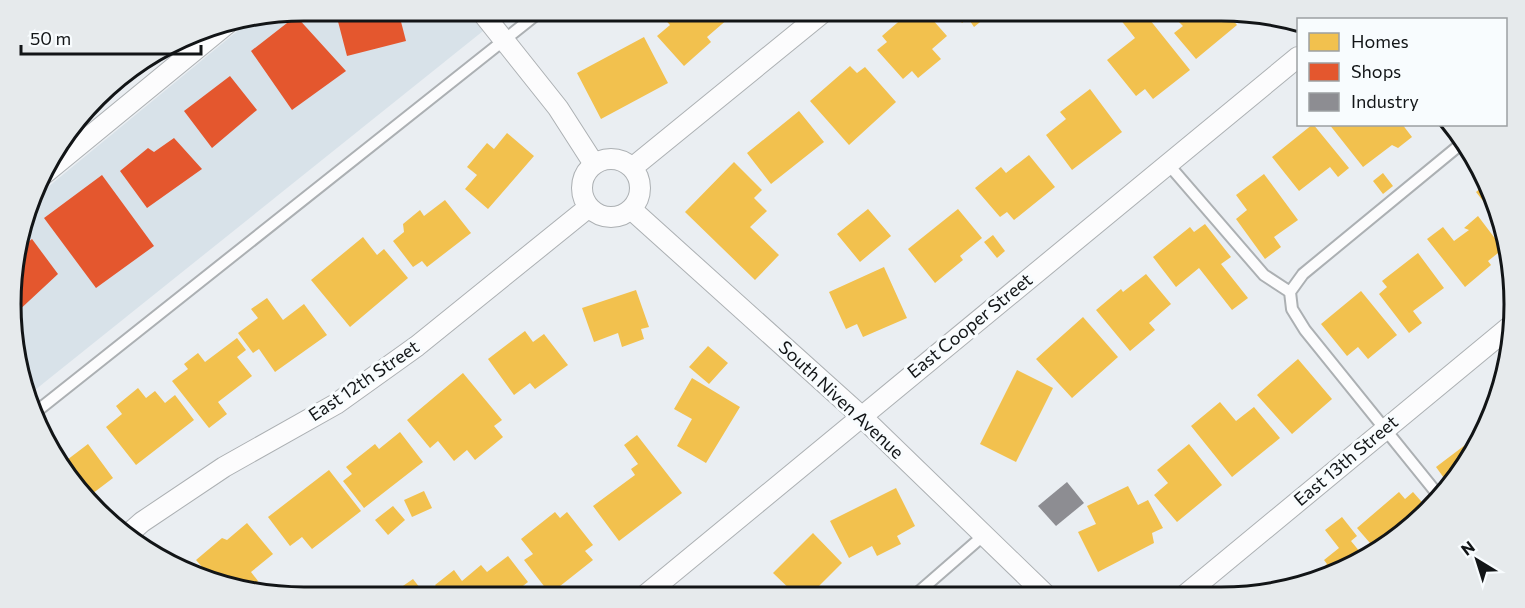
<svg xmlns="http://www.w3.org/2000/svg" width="1525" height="608" font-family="Commissioner,sans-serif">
<rect width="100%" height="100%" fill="#eaeef2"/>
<path fill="#d8e2e9" d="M304,10l204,1 -478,383 -14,-32 -3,-97 24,-69 215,-177z"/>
<path fill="#f2c14e" d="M660,10h62l7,8 -22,19 4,5 -27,24 -27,-30 13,-11 -9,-10z
M912,10h12l23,26 -15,13 9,10 -23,19 -6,-7 -9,8 -26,-29 10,-8 -5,-6z
M952,10h43l-21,17 -6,-9 -6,5z
M1131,10h11l48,60 -37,29 -8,-10 -9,7 -29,-36 28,-22 -15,-19z
M1189,10l36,1 12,14 -41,34 -22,-26 9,-7 -6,-6z
M644,37l24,46 -67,36 -24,-46z
M850,66l7,7 8,-6 31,35 -47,43 -39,-44z
M1090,89l32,43 -50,38 -26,-35 20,-16 -6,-7z
M799,111l25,31 -53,42 -24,-31z
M1313,124l36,44 -11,9 -8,-10 -31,24 -27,-34z
M1329,124h73l10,13 -14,11 -6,-3 -29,22z
M507,133l27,23 -46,53 -23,-20 12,-14 -10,-8 20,-24 7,6z
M1029,155l26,32 -41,33 -7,-8 -7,5 -25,-29 26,-21 5,6z
M734,162l28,28 -8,8 13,13 -17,16 29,28 -24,25 -70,-68z
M1383,173l10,13 -10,8 -10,-13z
M1264,174l34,46 -24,17 7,10 -16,12 -29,-40 11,-9 -11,-15z
M1487,183l8,33 -19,-24z
M445,200l26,33 -44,34 -5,-6 -9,6 -20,-26 11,-9 -1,-8 17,-14 4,6z
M868,209l23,27 -31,26 -23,-28z
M958,209l24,29 -22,18 3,4 -28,23 -27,-34z
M1478,216l25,33 -15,12 3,4 -26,22 -38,-48 16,-12 11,14 15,-11 -5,-2z
M1205,224l26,33 -10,7 27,34 -16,12 -33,-42 -23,19 -23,-30 37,-30 4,5z
M993,235l12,16 -8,7 -13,-16z
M363,237l14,18 7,-6 24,29 -58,49 -39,-47z
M1418,253l26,35 -31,23 9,12 -13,10 -30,-39 8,-7 -5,-6z
M884,267l23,51 -44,19 -6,-13 -11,5 -17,-37z
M1146,274l25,30 -22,19 6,7 -25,21 -34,-41 25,-21 2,3z
M636,290l13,37 -8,2 3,10 -22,8 -4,-14 -24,9 -12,-34z
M1361,291l36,44 -29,24 -10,-12 -11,9 -26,-32z
M267,298l16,22 21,-16 23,31 -52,37 -16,-23 -6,4 -15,-20 20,-15 -7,-9z
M1083,317l35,40 -46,41 -36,-39z
M525,331l8,11 11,-8 24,31 -33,24 -5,-6 -16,12 -26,-36z
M237,338l9,12 -9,7 15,19 -34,26 9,12 -18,14 -37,-47 16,-12 -4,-5 14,-11 7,9z
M708,346l20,17 -19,21 -20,-17z
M1298,359l34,40 -40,35 -35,-39z
M1017,370l36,18 -37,74 -36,-18z
M463,373l39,47 -8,6 9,11 -28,23 -8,-10 -13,11 -16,-20 -8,7 -23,-28z
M692,378l48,29 -34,56 -29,-17 15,-27 -18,-10z
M138,388l8,10 9,-7 10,12 10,-8 19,25 -58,45 -30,-38 16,-13 -6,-8z
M1220,402l16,19 18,-14 26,31 -48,39 -41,-51z
M400,432l23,30 -59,46 -21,-27 9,-7 -6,-7 29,-23 4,5z
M637,435l45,58 -63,48 -26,-35 42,-31 -4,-6 7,-5 -14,-19z
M1477,436l2,3 -14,28 -16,18 -13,-18z
M88,444l25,34 -25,19 -28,-30 -7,-16 10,12z
M1189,444l33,41 -45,37 -23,-27 14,-12 -11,-13z
M329,470l32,41 -49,38 -10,-12 -12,9 -22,-29z
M1128,486l10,19 10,-5 15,28 -11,5 2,10 -56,29 -20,-40 18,-8 -9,-18z
M896,488l19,38 -18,10 4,8 -24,12 -5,-10 -23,12 -19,-37z
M424,491l8,17 -20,9 -8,-17z
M1399,492l6,7 8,-7 15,17 -14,16 -38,25 -19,-22z
M393,506l12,14 -17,15 -13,-15z
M555,512l5,6 7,-6 26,33 -8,6 8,9 -43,34 -26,-34 9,-6 -12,-15z
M1342,517l15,19 -6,5 14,17 -14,9 -44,14 20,-17 -3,-4 15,-12 -14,-18z
M247,523l26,31 -22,18 7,9 -8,8 -16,-3 -5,-5 -4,3 -9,-1 -20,-23 26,-22 5,2z
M813,533l29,30 -33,33h-12l-24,-23z
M508,556l20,26 -19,15h-65l-9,-12 19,-15 8,11 19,-16 6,7z
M1288,578l5,7 -23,7v-1z
M413,579l14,18h-19l-8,-9z
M747,587l8,9h-19z"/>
<path fill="#e4572e" d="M335,10h63l8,31 -59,15z
M296,16l50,55 -54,39 -41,-59z
M230,76l27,34 -45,38 -28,-37z
M174,138l28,31 -55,39 -27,-37 28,-23 6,4z
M102,175l52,71 -58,42 -52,-70z
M32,239l26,35 -43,40 -2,-49 6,-16z"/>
<path fill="#8d8d92" d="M1067,482l17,21 -28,23 -18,-20z"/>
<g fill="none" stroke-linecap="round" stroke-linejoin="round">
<g stroke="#acb0b3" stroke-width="14">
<path id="lane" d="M1168,164l96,111 26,17
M37,411l505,-401
M1439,496l-134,-166 -13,-21 -2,-17 13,-18 158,-130
M914,596l70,-61"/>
</g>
<g stroke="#acb0b3" stroke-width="22">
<path id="street" d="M480,10l78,98 36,56
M582 188a29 29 0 1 1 58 0a29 29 0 1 1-58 0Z
M632,168l194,-158
M44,174l184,-151
M631,209l230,207 186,180
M125,537l17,-15 82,-55 112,-63 81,-58 172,-139
M1185,595l323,-267
M643,597l655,-540"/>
</g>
<use href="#lane" stroke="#fcfcfd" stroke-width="10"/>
<use href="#street" stroke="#fcfcfd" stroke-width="20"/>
</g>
<g text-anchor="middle" stroke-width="6" stroke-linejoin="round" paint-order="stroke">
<g font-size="18" fill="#121517" stroke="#f8fcfe">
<text transform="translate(970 326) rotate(-39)" y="6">East Cooper Street</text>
<text transform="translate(364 381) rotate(-34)" y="6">East 12th Street</text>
<text transform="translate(841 400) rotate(43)" y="6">South Niven Avenue</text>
<text transform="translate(1346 461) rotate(-40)" y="6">East 13th Street</text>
</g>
</g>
<path d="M0 0H1525V608H0ZM304 21H1221A283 283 0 0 1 1504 304V304A283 283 0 0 1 1221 587H304A283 283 0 0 1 21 304V304A283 283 0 0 1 304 21Z" fill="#e6eaec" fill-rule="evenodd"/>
<path fill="none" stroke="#121517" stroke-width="3" d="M304 21H1221A283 283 0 0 1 1504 304V304A283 283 0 0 1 1221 587H304A283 283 0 0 1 21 304V304A283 283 0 0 1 304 21Z"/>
<rect x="1297" y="18" width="210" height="108" fill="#f8fcfe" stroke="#9ca0a2" stroke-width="1.5"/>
<rect x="1309" y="33" width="30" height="18" fill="#f2c14e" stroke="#9ca0a2" stroke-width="1.5"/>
<text x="1351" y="48" font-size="18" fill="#121517">Homes</text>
<rect x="1309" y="63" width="30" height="18" fill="#e4572e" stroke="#9ca0a2" stroke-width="1.5"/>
<text x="1351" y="78" font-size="18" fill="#121517">Shops</text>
<rect x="1309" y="93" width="30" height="18" fill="#8d8d92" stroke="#9ca0a2" stroke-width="1.5"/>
<text x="1351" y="108" font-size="18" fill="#121517">Industry</text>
<g transform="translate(1477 560) rotate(322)" stroke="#f8fcfe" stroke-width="4.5" paint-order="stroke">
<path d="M0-4.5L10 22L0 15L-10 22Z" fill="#121517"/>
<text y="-9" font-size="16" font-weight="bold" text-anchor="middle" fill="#121517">N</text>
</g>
<path d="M21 45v9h180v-9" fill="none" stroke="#121517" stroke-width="3"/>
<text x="30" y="45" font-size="18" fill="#121517" stroke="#f8fcfe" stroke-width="4.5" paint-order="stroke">50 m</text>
</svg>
